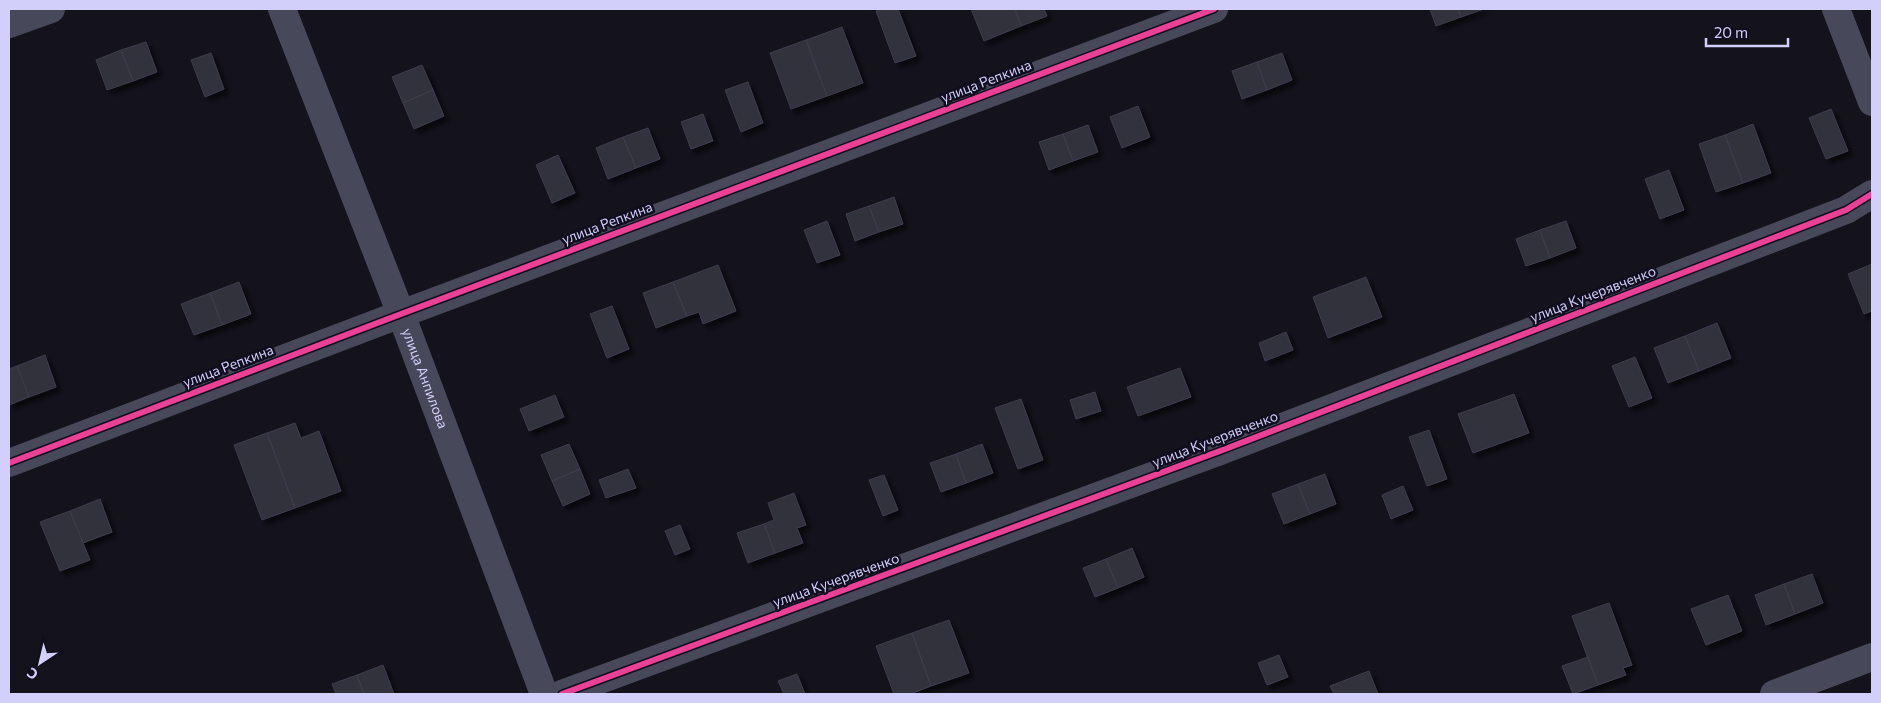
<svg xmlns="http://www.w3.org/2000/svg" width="1881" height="703" font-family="Commissioner,sans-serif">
<defs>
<filter id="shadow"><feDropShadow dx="4.5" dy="4.5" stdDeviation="2.5" flood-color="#0009"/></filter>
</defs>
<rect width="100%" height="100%" fill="#14121b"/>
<path fill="#32303d" stroke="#3f3c4e" filter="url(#shadow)" d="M882,9h16l18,47 -21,7 -19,-52z
M971,9h44l6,17 -37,15z
M1015,9h29l3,7 -26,10z
M1430,9h28l3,8 -25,9z
M1458,9h26l-23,8z
M842,27l21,56 -36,13 -21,-56z
M806,40l21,56 -36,13 -21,-56z
M146,42l11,30 -24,9 -12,-31z
M121,50l12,31 -26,9 -11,-30z
M211,53l13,36 -19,8 -14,-37z
M1282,53l10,27 -25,10 -10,-28z
M1257,62l10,28 -25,9 -10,-28z
M422,65l11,25 -30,13 -11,-26z
M748,82l15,41 -22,9 -16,-42z
M433,90l11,26 -30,13 -11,-26z
M1138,106l12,31 -28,11 -12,-31z
M1831,109l17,42 -22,8 -17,-41z
M703,114l10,27 -22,8 -10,-27z
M1753,124l18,49 -28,10 -18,-48z
M1088,125l10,27 -25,9 -10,-27z
M648,128l12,31 -24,9 -13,-31z
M1063,134l10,27 -24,9 -10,-28z
M1725,135l18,48 -27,9 -17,-48z
M623,137l13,31 -28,11 -12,-31z
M558,155l17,38 -23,10 -16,-38z
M1669,170l15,40 -24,9 -15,-40z
M894,197l9,27 -24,8 -10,-26z
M869,206l10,26 -24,9 -9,-27z
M827,221l13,34 -23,8 -13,-33z
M1566,221l10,27 -26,10 -10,-28z
M1540,230l10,28 -24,8 -10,-27z
M1872,264v47l-8,3 -16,-40z
M718,265l18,46 -33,13 -4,-12 -12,4 -14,-34z
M1366,277l16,40 -54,21 -15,-41z
M239,282l12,32 -29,11 -12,-32z
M673,282l14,34 -31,12 -13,-35z
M210,293l12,32 -28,10 -13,-31z
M612,306l17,43 -22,9 -17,-44z
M1717,323l14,35 -32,13 -14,-35z
M1286,332l7,18 -28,11 -6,-18z
M1685,336l14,35 -31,12 -14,-35z
M45,355l11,32 -27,10 -12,-31z
M1635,357l17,41 -23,9 -17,-41z
M17,366l12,31 -20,8v-36z
M1180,368l11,29 -53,19 -11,-29z
M1095,392l6,19 -25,8 -6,-19z
M1514,394l15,39 -56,20 -15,-39z
M555,395l9,22 -35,14 -9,-22z
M1021,399l22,61 -25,9 -23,-61z
M295,423l6,15 18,-7 22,60 -46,17 -28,-75z
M1429,430l18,49 -20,7 -18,-49z
M267,433l28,75 -33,12 -28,-75z
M569,444l11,25 -28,12 -11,-26z
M982,444l11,29 -27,10 -10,-29z
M956,454l10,29 -25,9 -11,-29z
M580,469l10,25 -27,12 -11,-25z
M628,469l8,19 -30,10 -7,-18z
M1325,474l11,30 -26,10 -12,-30z
M884,475l14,35 -15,6 -14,-36z
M1298,484l12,30 -26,10 -12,-30z
M1403,486l10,24 -22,9 -9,-24z
M794,493l12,32 -9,3 6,15 -28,10 -11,-29 10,-4 -6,-17z
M100,499l12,33 -29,11 -13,-32z
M70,511l20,49 -30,11 -20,-49z
M764,524l11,29 -27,10 -11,-30z
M680,525l10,24 -15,6 -10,-24z
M1132,548l12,29 -26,11 -12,-29z
M1106,559l12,29 -23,9 -12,-29z
M1812,574l11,29 -28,11 -11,-30z
M1784,584l11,30 -29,11 -11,-30z
M1728,595l14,36 -36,14 -15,-36z
M1609,603l23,62 -9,3 3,7 -28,10 -26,-69z
M949,620l20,53 -38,13 -19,-53z
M912,633l19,53 -21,8h-16l-18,-48z
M1279,655l9,22 -21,8 -9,-22z
M1588,657l10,28 -25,9 -11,-28z
M383,665l11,29h-30l-7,-19z
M1369,671l9,23h-44l-4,-8z
M797,674l8,20h-21l-6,-13z
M357,675l7,19h-28l-4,-10z"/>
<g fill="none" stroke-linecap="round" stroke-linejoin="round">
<g stroke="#48485b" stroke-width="28">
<path id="s1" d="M282,9l119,305 143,380"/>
<path d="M1836,9l36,93"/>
<path d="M9,24l42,-15"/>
<path d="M9,463l392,-149 813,-305"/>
<path d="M562,694l658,-243 626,-241 26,-16"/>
<path d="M1774,694l98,-37"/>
</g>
<g stroke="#110e1f" stroke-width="9">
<path id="cycleway" d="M9,463l392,-149 813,-305
M562,694l658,-243 626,-241 26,-16"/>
</g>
<use href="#cycleway" stroke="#ea4096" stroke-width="6"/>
</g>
<g text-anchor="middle" stroke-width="5" stroke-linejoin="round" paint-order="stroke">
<g font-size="14" fill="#d3cffb" stroke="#110e1f">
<text transform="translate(986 81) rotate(-21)" y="5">улица Репкина</text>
<text transform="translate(607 223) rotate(-21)" y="5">улица Репкина</text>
<text transform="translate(1593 294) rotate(-21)" y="5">улица Кучерявченко</text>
<text transform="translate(228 366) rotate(-21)" y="5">улица Репкина</text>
<text dy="5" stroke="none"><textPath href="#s1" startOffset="396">улица Анпилова</textPath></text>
<text transform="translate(1215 439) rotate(-21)" y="5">улица Кучерявченко</text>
<text transform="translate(836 580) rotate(-20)" y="5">улица Кучерявченко</text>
</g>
</g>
<rect width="1881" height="703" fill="none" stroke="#d3cffb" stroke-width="20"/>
<g transform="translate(40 663) rotate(215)" stroke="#110e1f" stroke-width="4" paint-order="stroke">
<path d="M0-4L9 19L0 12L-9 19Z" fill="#d3cffb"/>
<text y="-8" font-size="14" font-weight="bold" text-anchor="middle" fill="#d3cffb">С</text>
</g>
<path d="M1706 38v8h82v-8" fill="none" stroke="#d3cffb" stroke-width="2.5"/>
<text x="1714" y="38" font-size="15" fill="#d3cffb" stroke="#110e1f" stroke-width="4" paint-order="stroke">20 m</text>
</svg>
